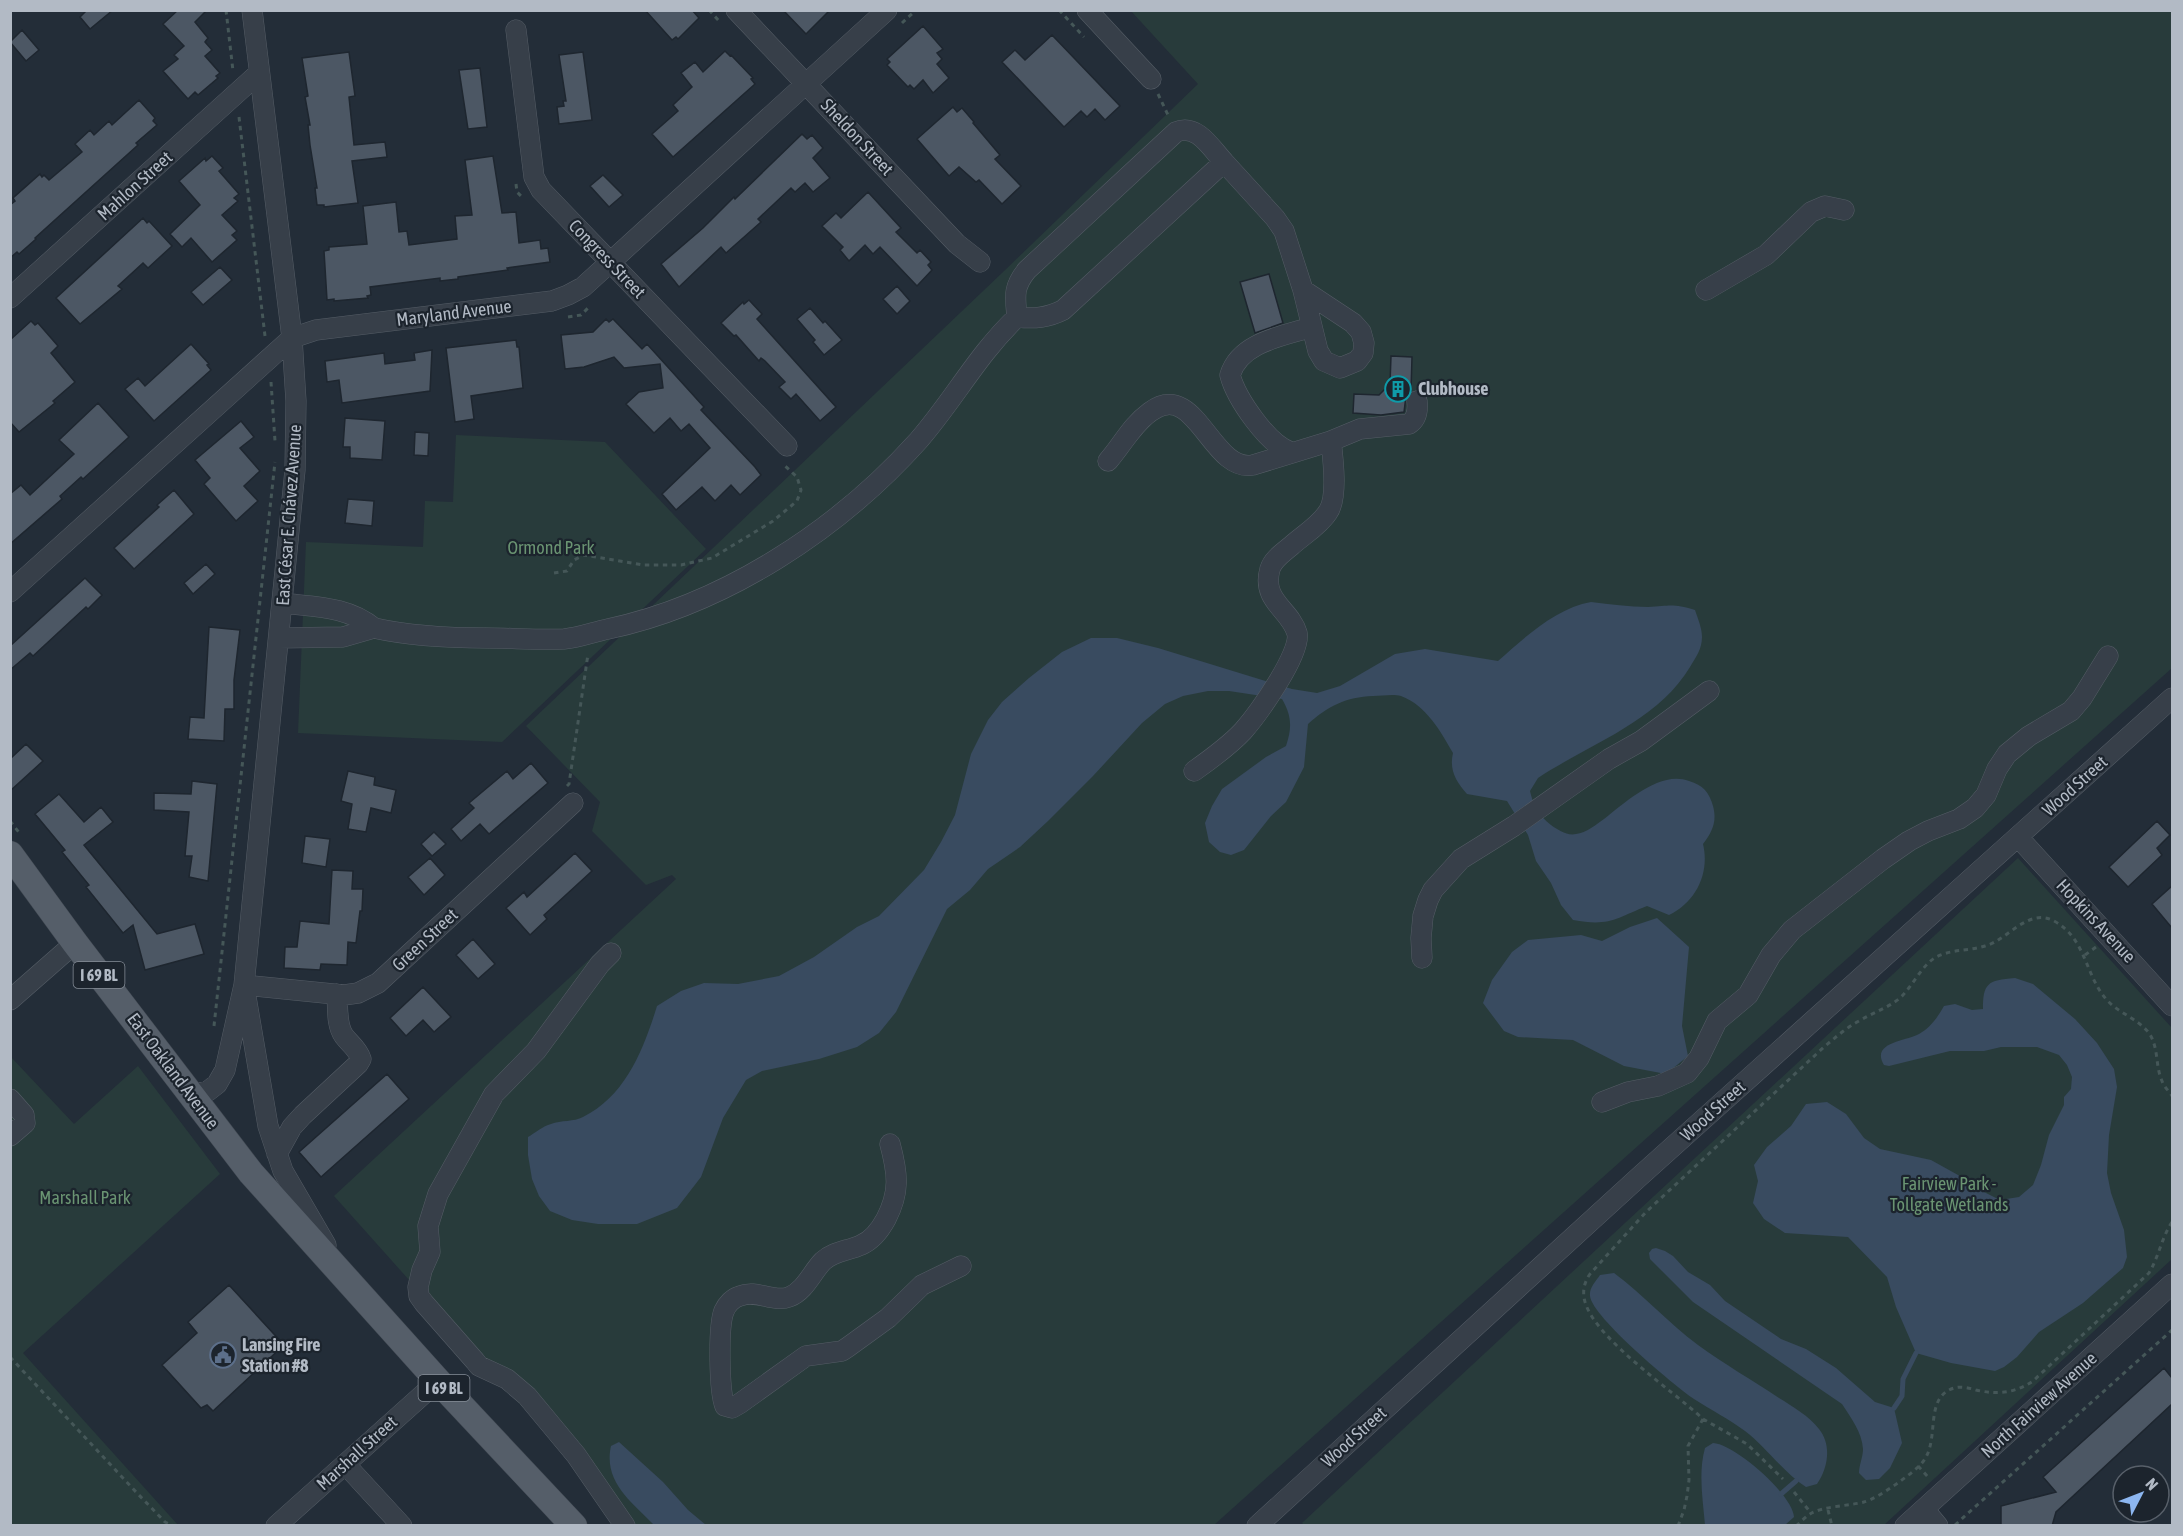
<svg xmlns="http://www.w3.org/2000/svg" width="2183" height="1536" font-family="'Asap Condensed',sans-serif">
<rect width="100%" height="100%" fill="#232d38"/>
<path fill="#283b3b" d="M1131,11h1041v657l-958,857h-586l-294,-329 342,-317 -4,-4 -26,10 -54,-54 8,-29 -74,-76 476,-453 196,-189z
M456,435l149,7 101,107 -204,193 -204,-9 8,-191 117,5 2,-46 28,1z
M2018,858l154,170v231l-288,266 -579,1 -3,-3z
M10,1056l64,68 64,-58 82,108 -197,179 155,172h-167z"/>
<path fill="#394b60" d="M1591,602c19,2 38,5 57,5 22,-1 24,-4 47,3 3,9 7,18 7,27 0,12 -6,20 -12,30 -33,55 -101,77 -152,111l-8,13c3,14 9,25 21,34 7,5 16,11 25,9 10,-1 21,-10 28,-15 22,-17 56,-49 85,-38 14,4 20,11 24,25 4,15 0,25 -10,38 7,29 -7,58 -34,71l-22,-9c-31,12 -37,21 -74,14l-12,-15 -10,-22 -15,-22 -8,-26 -21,-34 -40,-7c-11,-12 -18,-24 -14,-41 -12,-21 -27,-48 -52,-57 -8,-2 -19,0 -28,0 -27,1 -45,10 -65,28l-4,43 -18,35 -15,14 -27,34 -13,5 -11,-3 -11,-10 -4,-19 7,-17 10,-17 44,-32 20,-11c6,-18 6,-30 -4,-47l-53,-8h-21l-25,5 -18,8 -23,19 -49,53 -45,45 -28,26 -32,22 -18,21 -23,19 -51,103 -17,21 -22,14 -38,12 -57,12 -16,9 -23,38 -22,59 -24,31 -40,16h-39l-26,-4 -22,-9 -11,-15 -7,-17 -4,-24v-18c7,-4 15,-11 23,-13 10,-4 23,-2 32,-7 43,-21 61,-69 74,-111l24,-15 23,-8 34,1 41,-8 35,-19 43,-30 22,-11 45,-46 17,-28 14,-27 16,-61 17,-34 14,-18 27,-24 33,-26 29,-14h26l41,10 134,41 25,4 23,-7 55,-32 30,-5 73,12c26,-23 58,-53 93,-59z
M1657,918l32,29 -7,79 6,30 -22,18 -42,-8 -51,-26 -55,-3 -14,-6 -21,-28 9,-23 20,-28 16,-12 53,-5 21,6 28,-14z
M2015,978l18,6 42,35 22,24 17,26 3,18 -8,48 -2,38 4,20 13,37 3,27 -4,11 -40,35 -44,29 -22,25 -13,10 -9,4 -44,-8 -35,-10 -20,-46 -9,-30 -39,-40 -63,-4 -21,-14 -11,-16 5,-22 -4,-16 13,-18 24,-21 15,-22 21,-2 19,12 18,24 16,11 51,11 27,15 12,10 30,15 19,-3 14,-12 8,-20 8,-30 15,-30v-8l7,-8 1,-12 -5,-12 -8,-10 -22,-8h-36l-17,4h-34l-61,15 -5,-1c-14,-23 23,-24 35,-31 11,-6 19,-17 25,-28l11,-2 17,6 11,-1c0,-25 4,-29 32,-31z
M1656,1248l9,3 8,5 15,16 22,13 15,16 56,38 25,10 30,19 39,34 19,6 8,35 -12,25 -11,11 -13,1 -7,-7c0,-8 4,-16 4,-24 -1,-17 -12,-31 -21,-45l-149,-102 -43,-43 -1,-6 3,-4z
M1614,1273c30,22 54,50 84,72 26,19 54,35 81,53 13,8 30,18 40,31 13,16 9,39 -2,55l-11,3c-23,-15 -39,-39 -61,-56 -16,-12 -34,-21 -51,-32 -19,-13 -102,-82 -104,-103 -1,-8 6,-15 10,-21z
M619,1442l44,40 25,28 18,15h-52c-22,-23 -51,-43 -43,-79z
M1713,1443c22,1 80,52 81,74l-9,8h-80c-2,-25 -7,-52 0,-77z"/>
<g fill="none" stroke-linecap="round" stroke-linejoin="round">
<path stroke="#394b60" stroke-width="5" d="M1894,1408l8,-12 1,-17 13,-26
M1781,1494l15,-13"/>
</g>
<path fill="#4c5764" stroke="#1e262f" stroke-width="1.5" d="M87,10h26l-23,19 -10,-12z
M178,10h29l-12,12 13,16 -3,4 7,8 -7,6 15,17 -4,3 2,2 -20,17 -3,-3 -7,7 -25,-28 15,-12 -4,-4 10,-9 -21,-22z
M645,10h47l7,8 -21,21 -2,-2 -4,3z
M783,10h47l-24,24z
M923,26l20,23 -6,4 5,6 -5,5 12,14 -16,15 -10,-13 -9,9 -4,-4 -2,2 -21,-22 3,-3 -3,-3z
M22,30l17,20 -13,11 -16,-19z
M1052,35l68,71 -15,14 -10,-11 -8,8 -6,-6 -17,16 -62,-65 13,-12 10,10z
M725,51l5,5 1,-1 22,23 -2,1 4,5 -82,73 -21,-23 26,-23 -5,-6 19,-18 -11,-14 14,-11 8,10z
M349,52l6,44 -6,1 5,48 31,-3 2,15 -35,4 6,42 -34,4v-2h-7l-2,-17h2l-7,-43 -2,-20h2l-5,-28 3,-1 -6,-38z
M583,52l9,68 -33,4 -2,-17 7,-1 -1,-5h3l-7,-46z
M480,68l7,59 -19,2 -9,-59z
M139,100l16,18 -2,3 4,4 -21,18 2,2 -103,93 1,1 -17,15 -2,-2 -7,6v-53l5,-4 -2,-3 27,-24 2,3 2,-2 5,5 33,-28 -7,-8 15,-14 4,5 15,-14 3,4z
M953,107l4,5 5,-4 12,14 -1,1 27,32 -5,4 26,27 -19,18 -23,-24 -3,2 -17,-15 -10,9 -32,-37z
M802,134l5,5 5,-4 11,13 -10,10 17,20 -17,14 -8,-9 -10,9 -4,-4 -33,31 3,3 -35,31 -5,-6 -42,40 -18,-23 42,-36 31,-31 1,2z
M212,156l11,12 -4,3 20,23 -5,4 4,3 -16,14 15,16 -5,4 5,5 -25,22 -21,-24 -9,9 -12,-13 30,-29 -21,-24 26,-23 1,3z
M493,156l9,57 14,-1 3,31 21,-3 1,9 7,-1 2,14 -43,6 1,2 -50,7v2l-18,2v-3l-70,9 1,8 -4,1 1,2 -34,3v-2l-7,1 -3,-49 5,-1v-3l38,-3 -4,-38 33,-4 3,30 8,-1 2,14 48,-6 -2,-23 17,-1 -7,-55z
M603,175l20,20 -14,12 -19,-21z
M868,192l33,36 -5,4 21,21 3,-3 11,12 -3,3 4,5 -15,16 -37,-39 -7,7 -8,-9 -16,16 -9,-11 3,-3 -21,-21 14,-13 5,5z
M143,218l4,5 2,-2 23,25 -24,22 -5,-5 -25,23 4,3 -42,35 -24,-26z
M220,267l12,13 -29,25 -12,-13z
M1269,274l14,49 -28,10 -15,-51z
M897,286l13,15 -13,13 -14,-15z
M749,300l13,14 -5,5 79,88 -16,14 -24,-27 -5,5 -12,-12 6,-5 -20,-21 -4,-3 -2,3 -23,-26 -2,1 -13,-13 22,-21 1,2z
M810,308l13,15 2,-2 17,19 -18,15 -11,-13 2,-2 -18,-21z
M606,319l3,3 4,-3 29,30 5,-5 57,63 -3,3 54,57 6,8 -21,20 -9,-10 -16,16 -13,-14 -26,23 -14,-16 48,-46 -21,-24 -8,7 -11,-13 -16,15 -28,-29 13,-12 24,-4 -3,-24 -36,4 -10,-11 -30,10 -19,2 -4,-34 32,-3z
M31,321l4,4 3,-2 20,23 -7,7 24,29 -22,19 2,2 -36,29 -9,-10v-82z
M516,340l1,7h2l4,41 -52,8 3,23 -19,3 -9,-74z
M191,344l18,20 -2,1 4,5 -57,51 -29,-32 13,-11 7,8z
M432,350l-2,41 -88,12 -3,-23 -12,2 -2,-21 59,-8 1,11 30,-4 -1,-7z
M1391,356l21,1 -1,34 -5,5 -2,16 -23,3 -28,-2 1,-19 25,1 11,-11z
M98,403l31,34 -46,42 -2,-2 -21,19 2,3 -52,45v-50l11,-9 9,10 44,-41 -15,-14z
M345,418l40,3 -3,39 -32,-2v-11h-7z
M241,421l13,16 -14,11 20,23 -16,15 14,15 -22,20 -32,-37 6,-6 -15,-18z
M415,432l14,1 -1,23 -14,-1z
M174,490l20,24 -60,55 -20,-21 45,-41 -2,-2z
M348,499l26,2 -2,25 -27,-3z
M206,564l9,10 -22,20 -9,-11z
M85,578l17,17 -14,14 -2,-2 -53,49 -3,-3 -20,17v-24z
M209,627l31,3 -6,50v29h-9l-1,32 -36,-2 2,-22 14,1z
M26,744l17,17 -33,30v-32z
M531,763l17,20 -59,51 -9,-10 -19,17 -10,-12 23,-21 -5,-5 38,-32 6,8z
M348,771l27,6 -1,8 22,5 -5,23 -20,-5 -5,24 -18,-3 4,-25 -11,-3z
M192,781l25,3 -9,97 -19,-4 3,-21h-7l4,-44 -35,-2v-17l37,1z
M59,794l25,28 17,-15 12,15 -29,23 73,89 38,-10 9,30 -59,16 -12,-45 -10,8 -37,-46 3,-2 -27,-33 3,-2 -30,-36z
M2157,821l13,14 -13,13 5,7 -34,32 -19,-20z
M434,832l12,12 -14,12 -11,-12z
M305,836l25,3 -4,28 -24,-4z
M575,853l17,18 -48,44 3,4 -17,16 -24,-27 18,-16 3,5z
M430,858l15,17 -21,20 -16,-18z
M332,870l21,1 -1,18h11l-1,22h-2l-4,32 -8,-1 -1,23 -26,-1 -1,6 -36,-2 1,-21h12l3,-26 29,3z
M2172,886v42l-20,-24z
M473,939l22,25 -17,15 -22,-24z
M423,987l28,30 -17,15 -11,-12 -17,16 -16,-18z
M387,1074l22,25 -88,78 -22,-25z
M229,1285l55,60 -71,66 -6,-6 -6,3 -39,-43 35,-32 -9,-11z
M2164,1368l8,10v26l-116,108 -4,14h-51v-20l55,-14 -13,-15z"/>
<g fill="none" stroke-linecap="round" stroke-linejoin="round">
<g stroke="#555d66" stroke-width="21">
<path id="minor" d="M736,10l221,234 23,18
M1087,10l64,69
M516,30l18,147 7,13 246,256
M1706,290l60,-35 45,-43 14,-6 19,4
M10,298l249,-225
M1017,317c-2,-21 -4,-30 10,-47l149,-138c21,-9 35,16 48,30
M1291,452c-23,-7 -55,-54 -61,-77 10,-33 53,-39 82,-48
M1108,461c14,-16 24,-36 42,-49 46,-34 61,61 103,53l78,-24
M10,592l282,-254 24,-8 236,-29 16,-6 15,-8 304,-277
M374,628c36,8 75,10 113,10 25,0 51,2 77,1 14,-1 30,-7 44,-10 117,-25 230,-99 310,-188 36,-41 59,-86 99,-124 17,2 30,1 46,-7l161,-148 51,56 9,13 19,59 50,33 8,9 3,11 -1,10 -6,8 -17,7 -16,-7 -6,-10 -15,-61
M279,638l64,-1 31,-9c-26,-22 -60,-21 -92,-25
M1194,771c17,-12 35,-25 49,-40 14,-16 59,-78 54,-98 -7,-24 -36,-32 -27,-64 3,-10 14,-17 21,-23 12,-11 28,-20 37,-34 10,-14 5,-54 3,-71l29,-12 49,-5c8,-5 9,-14 8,-23
M2018,837l154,169
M611,953l-11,11 -64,87 -42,43 -56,100 -10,32 2,26 -8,18 -4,17 1,9 5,7 51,58 4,5 28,13 20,17 49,59 49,71
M1422,958l-1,-20 2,-22 5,-16 5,-10 28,-31 53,-33 95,-67 32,-18 68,-50
M244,985l100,10 14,-2 20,-10 195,-180
M246,997l22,129 15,45 43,74
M10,1000l65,-57
M190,1095l18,-4 9,-7 8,-14 19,-85 51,-515 1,-69 -4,-63 -40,-328
M10,1099l14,16 1,8 -15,13
M1602,1102l26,-10 30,-6 29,-13 12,-15 18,-37 31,-26 23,-40 21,-25 91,-71 26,-18 19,-10 31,-12 16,-11 11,-13 11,-26 10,-15 22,-18 42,-25 11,-13 26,-42
M890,1144c8,30 10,48 -4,75 -6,11 -13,21 -25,26 -13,6 -27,6 -38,16 -11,11 -18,30 -34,36 -16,6 -32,-8 -49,-1 -7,2 -13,8 -16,15 -6,15 -5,81 1,95l7,2 7,-4 67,-48 36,-5 6,-4 40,-29 34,-33 39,-19
M277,1154l15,-27 11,-12 55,-51 3,-5c-3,-10 -11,-15 -17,-23 -8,-11 -6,-29 -7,-42
M345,1464l57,62
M1924,1509l14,17
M276,1526l162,-145
M1257,1526l382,-349 533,-479
M1905,1526l267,-242"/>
</g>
<g stroke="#404852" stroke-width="27">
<path id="major" d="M10,854l65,89 176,230 187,208 136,145"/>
</g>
<path stroke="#455758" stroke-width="3" stroke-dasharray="4.5 4.5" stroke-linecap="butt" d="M226,10l7,61
M709,10l11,12
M1059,10l25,27
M902,23l14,-13
M1158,94l10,21
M239,117l26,219
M516,184l1,8 5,5
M568,317l13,-2 9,-9
M271,382l4,59
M554,573l13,-2 7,-11 10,-5 59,10h38l31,-7 61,-37 24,-20 4,-11 -4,-13 -13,-12
M567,786l2,-2 19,-130
M10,821l11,14
M2085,955l11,-8
M214,1026l61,-564
M10,1357l126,135 29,30 9,4
M1703,1419l44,25 36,35
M1918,1466l11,12
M1794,1492l17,21
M1828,1510l4,16
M1955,1525l217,-195
M1678,1526l6,-16 3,-14 2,-16 -1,-34 15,-27c-31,-29 -103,-77 -117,-114 -4,-11 -3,-21 4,-31l56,-62 178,-165c12,-10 23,-20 37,-27 13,-8 27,-12 39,-22 13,-12 21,-32 36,-41 16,-8 33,-6 49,-11 23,-6 43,-39 69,-25 32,17 31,54 52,78 12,14 31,19 43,34 10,15 6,32 13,48 2,6 7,10 10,15
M1796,1526c5,-4 9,-9 14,-12 13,-8 39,-8 54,-12 13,-3 48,-28 57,-38 21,-22 1,-66 33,-76 6,-2 16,0 22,2 22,5 39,3 57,-9l116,-108c10,-17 13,-36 23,-51"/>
<use href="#minor" stroke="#373f49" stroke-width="20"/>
<use href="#major" stroke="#555e69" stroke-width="26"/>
</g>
<defs>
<g id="building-ring" transform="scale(1.35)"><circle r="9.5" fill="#1c242d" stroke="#0f9aa8" stroke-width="1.5"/><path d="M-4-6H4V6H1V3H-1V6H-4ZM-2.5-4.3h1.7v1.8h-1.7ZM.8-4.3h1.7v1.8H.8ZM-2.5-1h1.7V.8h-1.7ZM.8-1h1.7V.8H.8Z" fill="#0f9aa8"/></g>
<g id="civic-ring" transform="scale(1.35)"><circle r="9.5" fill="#1c242d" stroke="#5c6f8a" stroke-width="1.5"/><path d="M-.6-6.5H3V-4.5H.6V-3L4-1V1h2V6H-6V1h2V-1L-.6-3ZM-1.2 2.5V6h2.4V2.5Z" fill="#5c6f8a"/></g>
</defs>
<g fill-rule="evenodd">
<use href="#building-ring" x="1398" y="389"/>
<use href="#civic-ring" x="223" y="1355"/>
</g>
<g text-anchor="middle" stroke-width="4.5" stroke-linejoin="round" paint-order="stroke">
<g fill="#1c242d" stroke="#858d97" stroke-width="1.5">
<rect x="73.5" y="962" width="51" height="26" rx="4.5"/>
<rect x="418.5" y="1375" width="51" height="26" rx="4.5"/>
</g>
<g font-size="16" font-weight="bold" fill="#b2bac5">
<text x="99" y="981">I 69 BL</text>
<text x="444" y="1394">I 69 BL</text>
</g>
<g font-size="18" fill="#b2bac5" stroke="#1c242d">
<text transform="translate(857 137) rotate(47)" y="6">Sheldon Street</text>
<text transform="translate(135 186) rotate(-42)" y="6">Mahlon Street</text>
<text transform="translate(607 259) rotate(46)" y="6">Congress Street</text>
<text transform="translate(454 313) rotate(-7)" y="6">Maryland Avenue</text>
<text transform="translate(289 515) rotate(-86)" y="6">East César E. Chávez Avenue</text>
<text transform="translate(2075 786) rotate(-42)" y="6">Wood Street</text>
<text transform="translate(2096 921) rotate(47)" y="6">Hopkins Avenue</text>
<text transform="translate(425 940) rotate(-43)" y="6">Green Street</text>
<text transform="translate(173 1071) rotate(53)" y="6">East Oakland Avenue</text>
<text transform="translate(1713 1111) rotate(-42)" y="6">Wood Street</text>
<text transform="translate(2039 1405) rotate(-42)" y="6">North Fairview Avenue</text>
<text transform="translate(1354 1437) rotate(-42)" y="6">Wood Street</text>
<text transform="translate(357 1453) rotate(-42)" y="6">Marshall Street</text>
</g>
<g font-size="18" font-weight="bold" fill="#b2bac5" stroke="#1c242d" text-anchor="start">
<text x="1418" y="395">Clubhouse</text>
<text x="242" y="1351">Lansing Fire<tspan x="242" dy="21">Station #8</tspan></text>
</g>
<g font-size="18" fill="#6a9472" stroke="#1c242d">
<text x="551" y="554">Ormond Park</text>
<text x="1949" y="1190">Fairview Park -<tspan x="1949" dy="21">Tollgate Wetlands</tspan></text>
<text x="85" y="1204">Marshall Park</text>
</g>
</g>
<rect width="2183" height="1536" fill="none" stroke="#b2bac5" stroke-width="24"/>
<g transform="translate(2141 1494) rotate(48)"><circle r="28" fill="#1c242d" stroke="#58606a" stroke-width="1.5"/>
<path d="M0-4.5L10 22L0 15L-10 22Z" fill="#8cb6f0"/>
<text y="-9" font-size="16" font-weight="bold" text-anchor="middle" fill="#b2bac5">N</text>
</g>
</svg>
